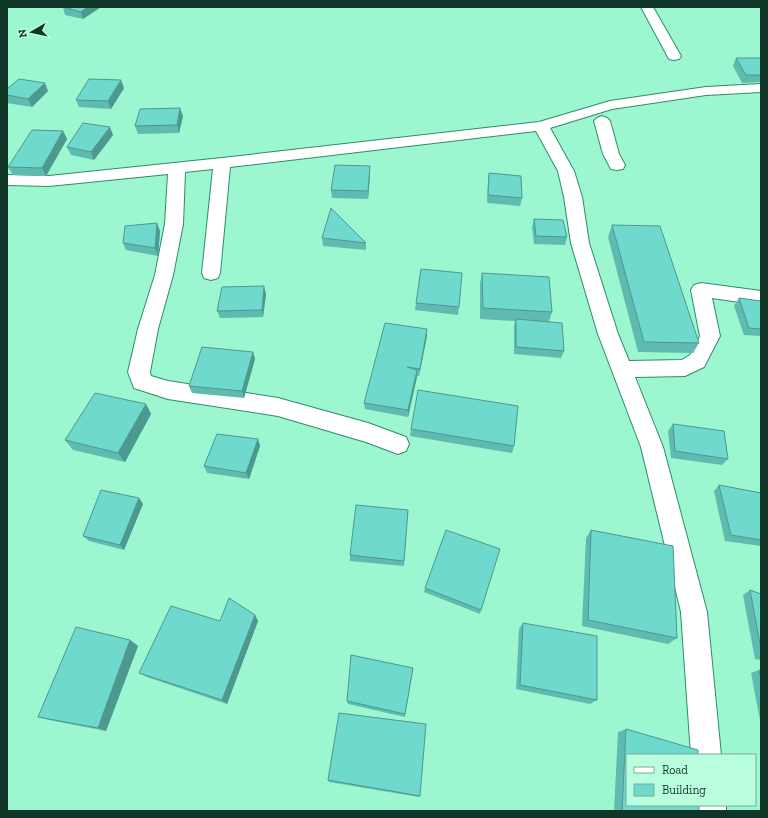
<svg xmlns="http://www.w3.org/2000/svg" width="768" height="818" font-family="'Zilla Slab',serif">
<rect width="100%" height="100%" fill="#9cf6cf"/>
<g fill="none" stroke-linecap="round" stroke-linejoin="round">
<g stroke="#2f8c6a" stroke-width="2">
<path id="street" d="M641,7h12l28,49 -2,3 -5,1 -5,-1z
M761,84v8l-55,3 -94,14 -62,19 24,43 8,26 7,46 29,91 11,27 53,-1 8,-5 10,-19 -9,-46 3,-5 7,-2 60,8v14l-49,-7 8,38 -16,31 -19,9 -50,1 28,70 44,165 14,143h-30l-10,-143 -40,-165 -43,-113 -27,-91 -7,-46 -6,-26 -22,-40 -306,36 -10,106 -2,5 -7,2 -7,-2 -2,-5 11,-104 -28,3 -2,52 -10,51 -15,54 -8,43 1,4 17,5 110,17 90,25 38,14 3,7 -3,7 -8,3 -32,-12 -88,-26 -110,-17 -34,-11 -6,-16 10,-43 17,-54 10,-51 3,-50 -119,12 -42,-1v-10l42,1 173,-18 317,-36 71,-21 96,-14z
M602,116l5,2 3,3 9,33 6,11 -2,4 -6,1 -6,-1 -8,-15 -9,-33 3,-3z
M694,805h32v6h-32z"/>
</g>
<use href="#street" fill="#fff" fill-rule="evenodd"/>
</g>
<path fill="#5fbbaf" d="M63,7h38l-18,12 -18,-4z
M736,58h25v24l-19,1 -9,-17z
M124,88l-13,21 -32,-2 -3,-7z
M7,89l41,2 -16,16 -25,-4z
M183,116l-4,17 -41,1 -3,-8z
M63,131l4,8 -21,37 -33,-1 -5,-8z
M113,135l-19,25 -23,-5 -4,-8z
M489,173l33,25 -2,8 -33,-3 1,-22z
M370,174l-2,25 -36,-1 -1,-8z
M534,219l33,18 -2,8 -31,-1 -2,-17z
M612,225l87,118 -6,10 -55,-1 -30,-115z
M160,231l-2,25 -32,-6 -3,-7z
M322,238l44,5v7l-43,-4z
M482,273l70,39 -3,10 15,29 -3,7 -47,-4v-28l1,-5 -35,-2v-35z
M266,294l-3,23 -43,1 -3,-7z
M739,298l22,3v35l-17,-1 -10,-29z
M416,303l43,4 -1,8 -43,-5z
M427,336l-8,40h-2l-9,41 -43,-8 -1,-6z
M253,352l2,7 -11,39 -52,-5 -3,-7z
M146,404l5,10 -26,48 -52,-12 -8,-10z
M673,424l55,35 -6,6 -51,-7 -3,-27z
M411,429l103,17 -2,7 -102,-17z
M258,439l2,7 -11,33 -42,-6 -3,-7z
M719,485l42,8v53l-36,-5 -11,-50z
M139,498l4,6 -19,46 -35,-9 -6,-5z
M408,510l-4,56 -54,-5v-6z
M591,530l86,108 -9,6 -86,-18 4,-88z
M425,588l56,22 -1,4 -56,-22z
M750,590l11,4v66l-6,-1 -12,-64z
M255,615l3,6 -31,83 -80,-27 -8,-4 81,-52z
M523,623l74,77 -7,4 -74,-15 3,-60z
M130,640l8,6 -32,85 -57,-11 -11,-3z
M413,668l-8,49 -57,-13 -1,-3z
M759,670l2,1v54l-10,-52z
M626,729l73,82h-85l4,-79z
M328,780l92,16 -1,1 -90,-15z"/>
<path fill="#4d988f" d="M87,7h14l-18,12 -2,-7z
M121,80l3,8 -13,21 -3,-8z
M45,83l3,8 -16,16 -4,-8z
M180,108l3,8 -4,17 -2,-8z
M110,127l3,8 -19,25 -3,-8z
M63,131l4,8 -21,37 -4,-8z
M370,166v8l-2,25v-8z
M157,223l3,8 -2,25 -3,-8z
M264,286l2,8 -3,23 -1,-7z
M427,329v7l-8,40 1,-7z
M253,352l2,7 -11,39 -2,-7z
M417,370v7l-9,40v-7z
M146,404l5,10 -26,48 -7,-9z
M258,439l2,7 -11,33 -3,-6z
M139,498l4,6 -19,46 -4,-5z
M255,615l3,6 -31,83 -5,-4z
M130,640l8,6 -32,85 -8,-3z"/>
<path fill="#6ed9cc" stroke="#4d988f" d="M63,7h24l-6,5z
M736,58h25v17h-15z
M19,79l26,4 -17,16 -21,-4v-6z
M89,79l32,1 -13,21 -32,-1z
M180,108l-3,17 -42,1 5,-17z
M83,123l27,4 -19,25 -24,-5z
M32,130l31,1 -21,37 -34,-1z
M335,165l35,1 -2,25 -37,-1z
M489,173l32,3 1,22 -34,-3z
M331,208l35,35 -44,-5z
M534,219l29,1 4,17 -31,-1z
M157,223l-2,25 -32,-5 2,-17z
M612,225l48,1 39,117 -55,-1z
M421,269l41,4 -3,34 -43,-4z
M482,273l67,4 3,35 -69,-4z
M264,286l-2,24 -45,1 5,-24z
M739,298l22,3v28l-12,-1z
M516,319l46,4 2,28 -48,-4z
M385,323l42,6 -7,40 -13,-2 10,3 -9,40 -44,-7z
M202,347l51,5 -11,39 -53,-5z
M418,390l100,16 -4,40 -103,-17z
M95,393l51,11 -28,49 -53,-13z
M673,424l51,7 4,28 -53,-8z
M217,434l41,5 -12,34 -42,-7z
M719,485l42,8v47l-30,-5z
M101,490l38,8 -19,47 -37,-9z
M356,505l52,5 -4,51 -54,-6z
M446,530l54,19 -19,61 -56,-22z
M591,530l82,16 4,92 -89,-18z
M750,590l11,4v55z
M229,598l26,17 -33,85 -83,-27 32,-67 49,15z
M523,623l74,13v64l-77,-15z
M76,627l54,13 -32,88 -60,-11z
M351,655l62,13 -8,46 -58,-13z
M759,670l2,1v10z
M339,713l87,11 -6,72 -92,-16z
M626,729l72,21v5h-71v50h72v6h-77z"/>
<rect width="768" height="818" fill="none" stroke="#103627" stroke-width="16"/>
<rect x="626" y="754" width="130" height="52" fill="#b9ffdf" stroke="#75af95"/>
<rect x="634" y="767" width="20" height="6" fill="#ffffff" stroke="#75af95"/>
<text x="662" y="774" font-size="12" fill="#103627">Road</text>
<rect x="634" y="784" width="20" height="12" fill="#6ed9cc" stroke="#75af95"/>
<text x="662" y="794" font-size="12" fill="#103627">Building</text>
<g transform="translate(32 32) rotate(261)" stroke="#b9ffdf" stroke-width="3" paint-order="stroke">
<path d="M0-3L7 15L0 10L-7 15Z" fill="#103627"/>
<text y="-6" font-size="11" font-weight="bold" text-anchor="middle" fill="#103627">N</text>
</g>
</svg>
